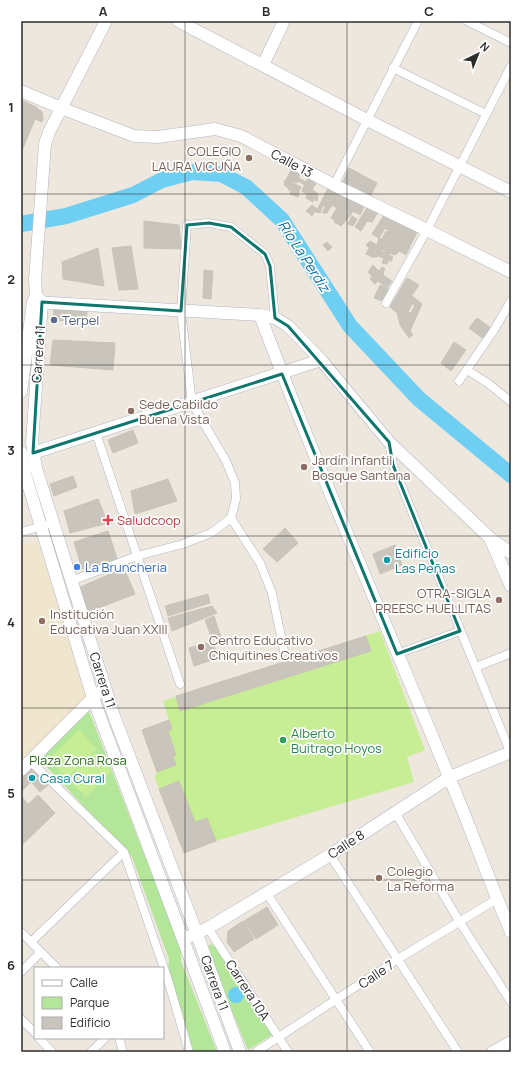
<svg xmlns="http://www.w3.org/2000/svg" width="532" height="1073" font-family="Manrope,sans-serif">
<rect width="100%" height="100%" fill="#eee7de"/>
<path fill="#f0e5cd" d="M38,541l49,157 -66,64v-218z"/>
<path fill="#b3e699" d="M89,711l92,239v11l36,91h-25l-24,-80 1,-13 -37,-102 -93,-98z
M211,944l4,3 57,88 -24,15 -41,-100v-3z"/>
<path fill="#c7ee95" d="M380,631l45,119 -18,7 7,25 -198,59 -32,12 -30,-77 3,-2 -15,-44 27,-10 -6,-19z
M79,730l18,19 -30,29 -18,-19z
M95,753l17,18 -26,26 -18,-18z"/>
<path fill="#6fcff3" d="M228 995a8 8 0 1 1 16 0a8 8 0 1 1-16 0Z"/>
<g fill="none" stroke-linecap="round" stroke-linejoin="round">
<path stroke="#6fcff3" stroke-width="16" d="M21,224l45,-8 67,-21 29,-15 30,-8 29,2 25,13 36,33 68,106 69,73 92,76"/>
</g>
<path fill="#c9c5bd" stroke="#cac3b7" d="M21,100l15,7 6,5 1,6 -1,4 -7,-3 -14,34z
M292,168l9,5 -3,5 -4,-3 -2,6 -5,-3z
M349,168l28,15 -6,12 -28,-13z
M294,175l12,7 -1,3 -7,-4 -1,2 -5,-2z
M287,178l5,3 -3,7 -3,-1 2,-6 -3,5 -1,-1 1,-2 -1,-1z
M308,178l8,6 -2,2 -4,-2 -2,4 -4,-2z
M291,182l10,5 -2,4 -9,-5z
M310,184l4,2 -2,3 6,5 -1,7 -3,-2 -1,3 -7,-4 1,-3 -5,-4 2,-5 4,2z
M290,186l9,5 -1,6 -8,-3 1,-4h-3z
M328,188l6,3 -9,16 -2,-2 -3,8 -4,-1z
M334,191l4,3 -6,11 -5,8h-5z
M338,194l5,3 -6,11 -5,-3z
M344,195l5,3 -14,22 -4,-2z
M349,198l15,9 -4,8 -7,-4 -2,4 -10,11 -7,-4z
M312,205l5,4 -5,7 -6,-5z
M368,206l6,3 -1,2 -12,20 -6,-4z
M373,211l5,1 -6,10 -5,-1z
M384,215l11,6 -6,10 -4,-3 -6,10 -7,-4z
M352,216l5,3 -4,7 -5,-2z
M396,220l22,11 -7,13 -23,-11z
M144,221l35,4 2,24 -37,-1z
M386,231l11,6 -3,7 -3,-2 -5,10 -9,-7 2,-7 3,1z
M397,237l7,4 -7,13 -2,-1v2l-9,-3 5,-10 3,2z
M370,241l7,4 -8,10 -3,-1 3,-6 -3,-3z
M404,241l7,3 -5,11 -7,-4z
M327,242l5,5 -4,4 -5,-6z
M377,245l6,4 -6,8h-6l-2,-2z
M131,246l7,43 -19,1 -7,-42z
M98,248l6,38 -41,-7 -1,-17z
M382,251l3,2 1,-1 3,1v2l4,2 -2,4h-3l-1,3 -5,-1 2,-5 -6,-2z
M373,265l6,6 3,-4 3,2 -2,3 1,2 -1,1 9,6 -5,7 -9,-7 -3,3 -5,-5 2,-3 -4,-4z
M204,270l9,1 -2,28 -8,-1z
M407,278l12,7 -11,16 -2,-1 -3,8 5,4 -4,7 -14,-12z
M380,285l10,5 -8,11 -8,-3z
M412,296l10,8 -12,27 3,4 -4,3 -9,-13 -3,-13 7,7 4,-7 3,1 4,-8 -7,-4z
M406,300l6,4 -4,8 -5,-4z
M54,308l33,3 -1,11 -33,-2z
M477,318l14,10 -7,11 -15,-11z
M53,340l62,3 -2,27 -63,-5z
M454,342l12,8 -15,21 -10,-8z
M133,430l5,13 -25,10 -5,-13z
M73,476l4,11 -23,9 -4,-12z
M168,479l9,22 -42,13 -4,-23z
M98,499l10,24 -38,10 -6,-22z
M285,528l13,15 -21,19 -14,-13z
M108,531l10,30 -36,8 -8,-27z
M395,545l7,20 -22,9 -7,-20z
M124,568l11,26 -47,18 -10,-24z
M208,594l2,9 -42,13 -3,-10z
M212,606l5,7 -45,18 -4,-13z
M214,616l7,21 -9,2 -7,-19z
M366,636l5,15 -191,60 -4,-15z
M213,642l5,16 -24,8 -5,-18z
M169,720l3,9 -4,2 8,24 -3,1 3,9 -19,7 -15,-42z
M31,765l18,19 -9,8 -9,-10 -10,10v-18z
M179,781l16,41 12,-4 9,23 -32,12 -25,-64z
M38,795l17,18 -34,33v-35z
M21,796l7,8 -7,6z
M267,907l11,18 -22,14 -12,-18z
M243,921l11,18 -20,13 -7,-10 1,-11z"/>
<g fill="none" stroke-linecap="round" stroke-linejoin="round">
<g stroke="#b2b5c0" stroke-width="9">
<path id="street" d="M467,21l44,22
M393,68l93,46
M334,185l84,-164
M386,303l41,-73 84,-164
M275,318l-5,-52 -5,-12 -34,-27 -22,-4 -22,2 -6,86 11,92 34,58 9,22 1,16 -5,19 29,45 12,30 12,58
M467,370l22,14 22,18
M459,381l35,-51 17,-29
M96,433l84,251
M389,442l4,23 118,289
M21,532l32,-9
M71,581l66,-25 46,-12 28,-11 20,-15
M397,654l63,-23
M476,667l35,-14
M30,761l94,91 44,128 21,72
M395,812l64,109 52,81
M330,855l128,197
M266,892l104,160
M208,928l80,124
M21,932l36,36
M31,942l93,-90
M21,972l20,-20
M21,1019l14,14
M39,1038l13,14
M119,1038l4,14
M91,1052l14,-14
M256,1052l142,-93 99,-60"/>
</g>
<g stroke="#b2b5c0" stroke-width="13">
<path id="secondary" d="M178,21l189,99 144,72
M263,65l21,-44
M21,91l40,17 73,28 24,1 57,-8 26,7 93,49 93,45 84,42
M36,295l6,7 -10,141 4,25 78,248 83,218 43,118
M34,302l226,13 15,3 13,8 33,34 68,82 101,96 21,48
M260,315c58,156 126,308 189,462 22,51 40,104 62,155
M21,392l12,-90 3,-7 -1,-15 10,-136 4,-12 57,-111
M21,452l4,22 68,224 132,354
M33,453l288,-93
M491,539l20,14
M21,770l77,-77
M190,936l18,-8 122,-73 120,-78 61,-25
M493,1052l18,-10"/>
</g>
<use href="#street" stroke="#fff" stroke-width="8"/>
<use href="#secondary" stroke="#fff" stroke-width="12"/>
</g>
<path fill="none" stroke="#0f766e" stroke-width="3" stroke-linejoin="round" d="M209,223l22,4 34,27 5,12 5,52 13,8 101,116 4,23 67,166 -63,23 -115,-280 -249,79 9,-151 139,9 6,-86z"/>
<path fill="none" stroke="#2c2c2c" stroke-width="1" stroke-opacity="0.55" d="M185,21v1031M347,21v1031M21,194h490M21,365h490M21,536h490M21,708h490M21,880h490"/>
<g fill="#8d6e63" stroke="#fff" stroke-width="1.5">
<circle cx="249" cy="158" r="4"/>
<circle cx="131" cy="411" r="4"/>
<circle cx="304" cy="467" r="4"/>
<circle cx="499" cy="600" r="4"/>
<circle cx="42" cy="621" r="4"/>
<circle cx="201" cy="647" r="4"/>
<circle cx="379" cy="878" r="4"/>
</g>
<circle fill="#5c6f8a" stroke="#fff" stroke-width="1.5" cx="54" cy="320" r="4"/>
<path fill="#e0444e" stroke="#fff" stroke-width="1.5" d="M106 514h4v4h4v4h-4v4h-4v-4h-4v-4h4z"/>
<g fill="#0f9aa8" stroke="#fff" stroke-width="1.5">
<circle cx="387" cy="560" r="4"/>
<circle cx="32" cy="778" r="4"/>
</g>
<circle fill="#3f7fe0" stroke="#fff" stroke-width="1.5" cx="77" cy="567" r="4"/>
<circle fill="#2e9e5b" stroke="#fff" stroke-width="1.5" cx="283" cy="740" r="4"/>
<g text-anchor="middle" stroke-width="3.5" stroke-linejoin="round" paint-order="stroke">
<g font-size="13" fill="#785e54" stroke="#fff" text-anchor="start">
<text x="241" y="156" text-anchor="end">COLEGIO<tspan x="241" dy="15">LAURA VICUÑA</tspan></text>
<text x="139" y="409">Sede Cabildo<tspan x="139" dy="15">Buena Vista</tspan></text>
<text x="312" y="465">Jardín Infantil<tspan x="312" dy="15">Bosque Santana</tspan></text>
<text x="491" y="598" text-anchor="end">OTRA-SIGLA<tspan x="491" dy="15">PREESC HUELLITAS</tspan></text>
<text x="50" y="619">Institución<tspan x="50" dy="15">Educativa Juan XXIII</tspan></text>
<text x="209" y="645">Centro Educativo<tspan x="209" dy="15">Chiquitines Creativos</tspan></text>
<text x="387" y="876">Colegio<tspan x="387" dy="15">La Reforma</tspan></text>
</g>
<g font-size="13" fill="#2c2c2c" stroke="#fff">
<text transform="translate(292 163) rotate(28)" y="5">Calle 13</text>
<text transform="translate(38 354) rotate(-86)" y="5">Carrera 11</text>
<text transform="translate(103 680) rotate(72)" y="5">Carrera 11</text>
<text transform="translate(346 844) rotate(-33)" y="5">Calle 8</text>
<text transform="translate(376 974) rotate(-34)" y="5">Calle 7</text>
<text transform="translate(215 983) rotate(70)" y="5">Carrera 11</text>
<text transform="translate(248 990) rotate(57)" y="5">Carrera 10A</text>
</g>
<g font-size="13" fill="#4e5e75" stroke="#fff" text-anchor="start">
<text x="62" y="325">Terpel</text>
</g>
<g font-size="13" fill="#be3a42" stroke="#fff" text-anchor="start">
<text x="117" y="525">Saludcoop</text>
</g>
<g font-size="13" fill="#0d838f" stroke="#fff" text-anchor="start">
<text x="395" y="558">Edificio<tspan x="395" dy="15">Las Peñas</tspan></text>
<text x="40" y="783">Casa Cural</text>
</g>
<g font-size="13" fill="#366cbe" stroke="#fff" text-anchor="start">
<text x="85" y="572">La Bruncheria</text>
</g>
<g font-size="13" fill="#27864d" stroke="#fff" text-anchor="start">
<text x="291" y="738">Alberto<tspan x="291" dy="15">Buitrago Hoyos</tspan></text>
</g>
<g font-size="13" fill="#296d18" stroke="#fff">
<text x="78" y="765">Plaza Zona Rosa</text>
</g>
<g font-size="14" font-style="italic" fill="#096da3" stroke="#fff">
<text transform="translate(304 256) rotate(57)" y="5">Río La Perdiz</text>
</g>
</g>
<rect width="532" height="1073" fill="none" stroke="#ffffff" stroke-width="44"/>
<rect x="34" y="967" width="130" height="72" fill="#ffffff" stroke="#ababab"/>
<rect x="42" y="980" width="20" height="6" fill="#ffffff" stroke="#ababab"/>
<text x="70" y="987" font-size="12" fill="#2c2c2c">Calle</text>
<rect x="42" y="997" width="20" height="12" fill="#b3e699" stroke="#ababab"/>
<text x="70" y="1007" font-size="12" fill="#2c2c2c">Parque</text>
<rect x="42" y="1017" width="20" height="12" fill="#c9c5bd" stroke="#ababab"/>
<text x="70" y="1027" font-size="12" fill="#2c2c2c">Edificio</text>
<g transform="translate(478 54) rotate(43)" stroke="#ffffff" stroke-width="3" paint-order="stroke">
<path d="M0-3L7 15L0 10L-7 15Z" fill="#2c2c2c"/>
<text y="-6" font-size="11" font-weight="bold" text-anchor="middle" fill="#2c2c2c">N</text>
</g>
<rect x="22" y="22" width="488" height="1029" fill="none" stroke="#2c2c2c" stroke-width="1.5"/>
<g font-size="13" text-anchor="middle" font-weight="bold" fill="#2c2c2c">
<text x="103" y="16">A</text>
<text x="266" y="16">B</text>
<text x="429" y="16">C</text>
<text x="11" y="112">1</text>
<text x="11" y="284">2</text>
<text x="11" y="455">3</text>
<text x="11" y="627">4</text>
<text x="11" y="798">5</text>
<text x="11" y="970">6</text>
</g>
</svg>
